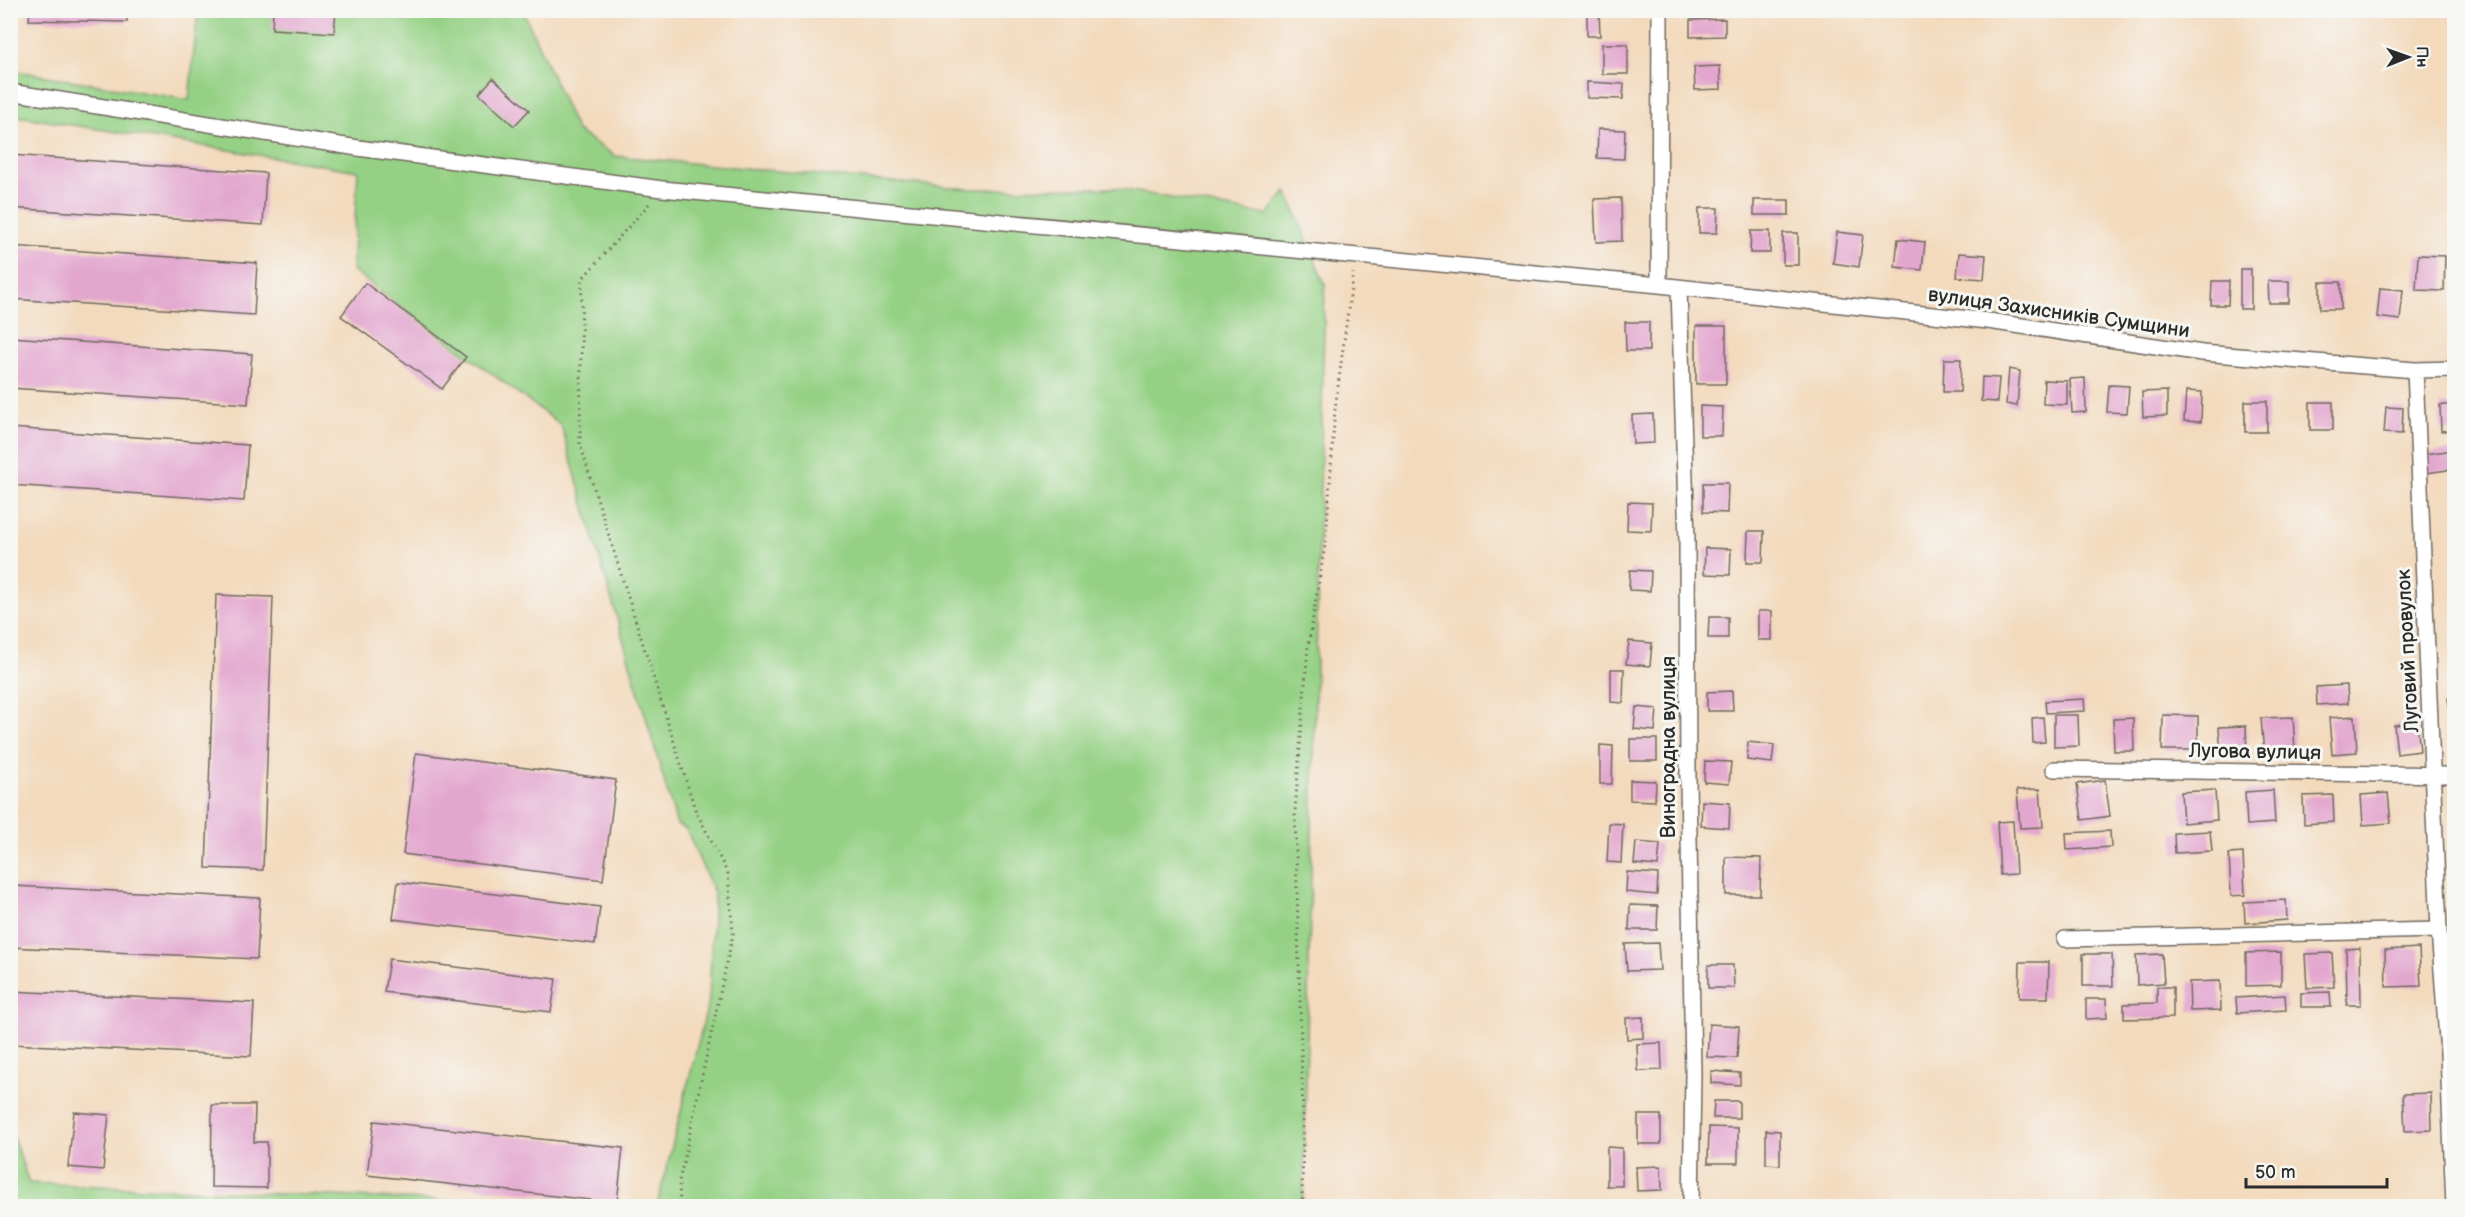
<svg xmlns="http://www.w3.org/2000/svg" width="2465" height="1217" font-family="'Balsamiq Sans',sans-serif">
<rect width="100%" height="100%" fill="#f6f6f2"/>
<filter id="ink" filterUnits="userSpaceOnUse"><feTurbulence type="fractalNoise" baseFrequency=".0167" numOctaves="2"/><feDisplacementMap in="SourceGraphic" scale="12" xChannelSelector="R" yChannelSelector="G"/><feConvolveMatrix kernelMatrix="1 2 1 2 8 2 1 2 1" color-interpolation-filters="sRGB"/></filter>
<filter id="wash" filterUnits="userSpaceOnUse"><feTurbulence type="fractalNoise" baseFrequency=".008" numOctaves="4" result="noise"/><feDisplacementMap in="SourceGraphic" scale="24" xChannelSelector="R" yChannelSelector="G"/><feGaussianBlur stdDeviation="1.35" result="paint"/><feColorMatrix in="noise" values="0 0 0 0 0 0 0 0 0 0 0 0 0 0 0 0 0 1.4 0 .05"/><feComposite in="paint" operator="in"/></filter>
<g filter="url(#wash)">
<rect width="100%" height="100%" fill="#f3dabd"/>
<path fill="#95d185" stroke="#607e58" stroke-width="1.5" d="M198,11h325l54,120 38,25 355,33 144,-1 153,27 20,-24 38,94 -22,921h-646l52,-206 5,-107 -28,-64 -9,-4 -116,-400 -209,-155 6,-99 -347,-56 -1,-45 179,30z
M11,1131l18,52 538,23h-556z"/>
<g id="blocks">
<path fill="#e3a7cf" d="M30,10h97v12l-98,-2z
M273,10h63l-2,23 -62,-4z
M1587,10h12l1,26h-13z
M1725,19v17l-35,1v-17z
M1602,44h26v30h-26z
M1720,66l1,23 -26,1 -1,-23z
M493,78l36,32 -15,16 -35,-32z
M1587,82l37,2 -1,15 -36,-1z
M1598,129l27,1 -1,29 -27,-1z
M10,155l256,18 -3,52 -253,-17z
M1621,198l1,43 -26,1 -2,-43z
M1754,200h35v15h-35z
M1699,208h19l-1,25h-18z
M1751,231h19v22h-20z
M1837,232l26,3 -4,32 -26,-4z
M1783,233h15v32h-15z
M1898,239l27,3 -3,28 -27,-3z
M10,246l247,17 -3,52 -244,-16z
M1959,253l27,2 -2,24 -27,-2z
M2418,255l27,1 -1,35 -28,-1z
M2240,269h11v40h-11z
M2212,281h17l-1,24h-17z
M2268,281h21v22h-20z
M2320,282h21v27h-21z
M365,283l101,74 -24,32 -101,-73z
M2380,288l23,2 -3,30 -23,-3z
M1625,322h24v29h-23z
M1696,326h30v58h-30z
M10,337l242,17 -4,50 -238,-16z
M1944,359h17l-1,33h-17z
M2009,369l11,2 -3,35 -11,-2z
M1982,377l17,1 -2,24 -16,-1z
M2085,378l1,34 -14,1 -2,-34z
M2044,380l23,1v24l-24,-1z
M2109,385l20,1 -2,27 -20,-1z
M2167,391v25l-24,1 -1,-25z
M2186,391l16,1 -1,30 -17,-1z
M2245,401h22v31h-22z
M2310,402h23v28h-23z
M2440,405h14v25l-13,1z
M1700,406l23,1 -1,29h-22z
M2386,407l17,1 -1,26 -18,-1z
M1653,414l1,29 -21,1 -1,-29z
M10,428l238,17 -4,56 -234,-16z
M2454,450v19l-27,4 -2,-19z
M1703,483h25l-1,30 -24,-1z
M1628,502l24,1 -1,28 -24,-1z
M1748,531h16l-1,31h-16z
M1705,548l26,1 -1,26 -26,-1z
M1630,570l21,1 -1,20 -21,-1z
M216,595l57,2 -10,273 -57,-2z
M1758,611h14v29h-14z
M1709,617h19v21h-20z
M1629,641l23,2 -2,23 -24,-2z
M1611,669h13l-1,34 -12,-1z
M2347,685l1,18 -31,2 -1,-18z
M1732,691l1,20h-26v-19z
M2454,697v15l-4,1 -2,-15z
M2084,699l1,12 -39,2 -1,-12z
M1636,707l21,2 -2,22 -21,-2z
M2054,715h24l1,31 -25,1z
M2163,715l35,1v34h-36z
M2355,716l2,36 -25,2 -3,-36z
M2043,717l2,25 -12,1 -1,-25z
M2293,717l2,35 -31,2 -3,-36z
M2133,718l1,33h-20l-1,-32z
M2417,723l3,28 -23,3 -3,-29z
M2246,726l1,29 -26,1 -2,-29z
M1630,739h27v22h-27z
M1748,742l26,3 -2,18 -25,-3z
M1600,745l13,1 -1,38h-12z
M416,753l200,27 -13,100 -200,-26z
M1705,761l26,1 -2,22 -25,-2z
M1630,780l26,1 -1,20 -25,-1z
M2105,780l5,36 -28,4 -5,-36z
M2040,789l3,38 -23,1 -3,-38z
M2215,790l2,30 -34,3 -2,-31z
M2273,790l2,33 -28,2 -2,-33z
M2388,793l3,30 -28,2 -2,-30z
M2333,795l1,27 -30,2 -1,-28z
M1702,801l28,2 -1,25 -28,-2z
M2013,821l3,53 -16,1 -3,-53z
M1609,823l14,1 -2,39 -14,-1z
M2110,831l1,16 -44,3 -1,-17z
M2210,831l2,20 -37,2 -1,-20z
M1636,842l24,2 -2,22 -24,-2z
M2243,853l2,42 -14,1 -2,-42z
M1726,857l35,1 -1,37h-34z
M1627,872l31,2 -1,21 -31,-3z
M398,882l202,25 -5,37 -202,-25z
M13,886l247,12 -3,61 -247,-12z
M2286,900l1,20 -42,3 -1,-21z
M1630,905l28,1 -1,24h-28z
M1658,943l2,27 -33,1 -2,-27z
M2360,948l1,57h-14l-1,-56z
M2419,948l2,38 -35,1 -1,-37z
M2281,952v33l-35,1v-33z
M2332,953l2,34 -27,1 -2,-34z
M2083,954h29l1,32h-30z
M2162,954l2,29 -27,2 -1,-30z
M389,959l167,20 -5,33 -167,-20z
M2020,962h29l-1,36h-29z
M1708,965h25l1,23h-26z
M2220,981l1,29 -31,1 -1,-29z
M2157,987h16v31l-49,1v-15l33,-1z
M10,991l244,12 -3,53 -241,-12z
M2330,992l1,15h-30v-14z
M2285,995l1,15 -49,3 -1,-15z
M2086,999h20l1,19 -21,1z
M1643,1017v21l-16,1 -1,-21z
M1709,1024l30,2 -2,32 -30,-1z
M1661,1043l1,27 -24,1 -1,-27z
M1711,1071l29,2v12l-29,-2z
M2431,1093l1,37 -27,1 -2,-37z
M1714,1101h25v17h-26z
M212,1105h43l-1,37h13v46l-56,-1z
M74,1112l35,3 -6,55 -35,-3z
M1638,1115h23v29h-23z
M374,1121l249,27 -6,55 -250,-28z
M1709,1127l29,1v35h-30z
M1766,1130l14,1v34l-14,-1z
M1607,1147l15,1v38h-15z
M1661,1166l1,24 -25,1 -1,-24z"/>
</g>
</g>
<g filter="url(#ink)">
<use href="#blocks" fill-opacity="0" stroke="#71685e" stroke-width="1.5"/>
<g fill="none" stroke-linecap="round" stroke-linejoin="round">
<g stroke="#71685e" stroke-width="18">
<path id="minor" d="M10,92l348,56 304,41 997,96 329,36 214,32 213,17 39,-1
M1659,285l1,-275
M1679,288l8,253 1,238 5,295 -2,132
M2415,370l24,560 9,123 6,153
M2054,769l400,6
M2065,939l374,-9"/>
</g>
<path stroke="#71685e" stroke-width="3" stroke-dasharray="1.5 4.5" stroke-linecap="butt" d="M649,204l-67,75 -2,165 115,365 33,65 5,60 -54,248 1,24
M1302,1206l1,-86 -8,-309 13,-165 18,-106 9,-131 18,-136"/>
<use href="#minor" stroke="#fff" stroke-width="15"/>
</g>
</g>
<g text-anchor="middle" stroke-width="6" stroke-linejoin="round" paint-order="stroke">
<g font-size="20" fill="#2b2b2b" stroke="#f6f6f2">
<text transform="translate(2059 312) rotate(8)" y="7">вулиця Захисників Сумщини</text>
<text transform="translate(2407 651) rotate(-93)" y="7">Луговий провулок</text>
<text transform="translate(1668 747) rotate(-90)" y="7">Виноградна вулиця</text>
<text transform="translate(2255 751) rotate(1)" y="7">Лугова вулиця</text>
</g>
</g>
<rect width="2465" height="1217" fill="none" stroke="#f6f6f2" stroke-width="36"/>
<g transform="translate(2408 57) rotate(89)" stroke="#f6f6f2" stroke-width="4.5" paint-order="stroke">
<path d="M0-4.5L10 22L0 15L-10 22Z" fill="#2b2b2b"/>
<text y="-9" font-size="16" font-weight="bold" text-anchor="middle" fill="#2b2b2b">Пн</text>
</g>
<path d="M2246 1178v9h141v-9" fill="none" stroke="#2b2b2b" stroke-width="3"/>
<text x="2255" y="1178" font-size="18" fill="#2b2b2b" stroke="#f6f6f2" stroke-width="4.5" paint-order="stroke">50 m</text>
</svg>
